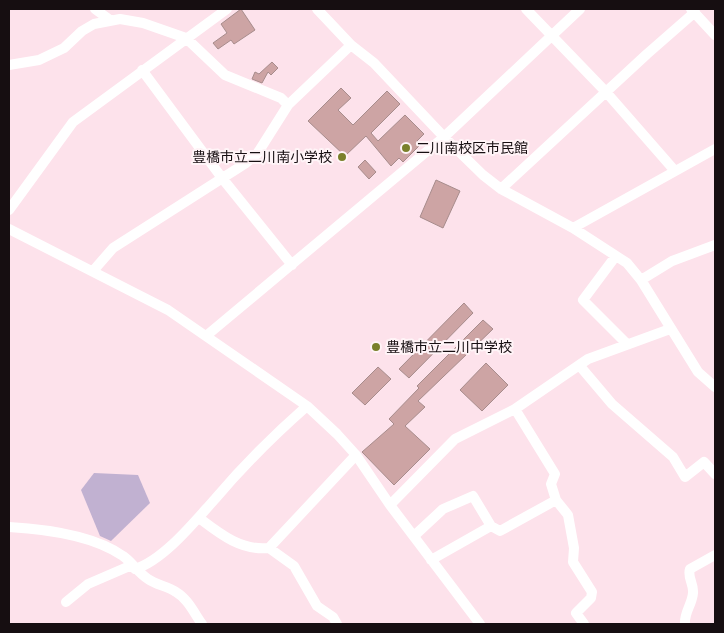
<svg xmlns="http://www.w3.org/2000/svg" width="724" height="633" font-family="'Roboto Condensed','Noto Sans JP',sans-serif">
<rect width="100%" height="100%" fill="#fde2eb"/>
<path fill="#c1b1d1" d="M94,473l44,2 12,28 -39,38 -11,-5 -19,-46z"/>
<path fill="#cda4a4" stroke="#a78c8c" d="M241,9l14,21 -21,14 -3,-4 -13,9 -5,-6 14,-10 -6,-9z
M272,62l6,6 -7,7 -3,-3 -6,11 -10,-4 3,-7 4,2z
M341,88l10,10 -13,12 15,15 34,-34 13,13 -29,29 7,8 27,-26 19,19 -7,7 3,4 -17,17 -4,-4 -8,8 -25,-30 -21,20 -37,-35z
M365,160l11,12 -7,7 -11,-12z
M436,180l24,11 -17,37 -23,-11z
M464,303l9,10 -64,65 -10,-9z
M483,320l10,9 -75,72 7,6 -20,19 25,23 -36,36 -32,-33 32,-28 -5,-5 30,-31 -2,-2z
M486,363l22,22 -26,26 -22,-21z
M378,367l13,12 -26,26 -13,-12z"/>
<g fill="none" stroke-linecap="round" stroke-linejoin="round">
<path stroke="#fff" stroke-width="10" d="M95,9l15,11
M317,9l34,36 23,18 70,74 39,38 18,14 72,39 54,35 14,17 57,92 17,15
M526,9l80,83 69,79
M691,9l24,26
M9,65l30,-5 25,-12 18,-17 12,-7 26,-5 23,4 43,15 39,37 56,23 7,7
M142,70l80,108 70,87
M501,189l146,-135 48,-42
M9,210l64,-88 154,-113
M573,228l142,-79
M9,229l159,81 139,96 30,28 19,21 34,50 90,119
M615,257l-32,43 44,44
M93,271l20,-23 133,-85 11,-9 31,-49 63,-60
M641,280l31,-19 43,-16
M206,336l238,-199 136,-128
M579,365l33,39 61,53 12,20 19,-15 11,12
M515,409l40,65 -4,10 5,16 12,15 6,33 -1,14 19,30 -1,6 -15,15 8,11
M390,505l65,-66 60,-30 73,-50 82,-30
M199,518c21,16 42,33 70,30l25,18 23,40 16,11 4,7
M9,527c35,2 84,8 114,29 9,6 15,17 25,23 8,6 19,7 28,13 12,7 18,21 26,32
M414,536l29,-27 30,-13 18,30
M269,548l87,-93
M431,560l60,-34 9,5 56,-31
M135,569c29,-9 60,-48 80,-70 28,-33 59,-64 92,-93
M66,602l22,-18 44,-19
M685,624c-1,-12 7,-19 8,-31 1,-9 -6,-16 -3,-24l25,-14"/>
</g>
<g fill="#7a802b" stroke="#fff4f7" stroke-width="2">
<circle cx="406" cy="148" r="5"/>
<circle cx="342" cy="157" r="5"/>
<circle cx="376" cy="347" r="5"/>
</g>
<g text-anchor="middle" stroke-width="4" stroke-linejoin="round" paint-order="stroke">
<g font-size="14" fill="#160e11" stroke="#fff4f7" text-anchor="start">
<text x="416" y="153">二川南校区市民館</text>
<text x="332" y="162" text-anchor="end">豊橋市立二川南小学校</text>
<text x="386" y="352">豊橋市立二川中学校</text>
</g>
</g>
<rect width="724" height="633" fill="none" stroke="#160e11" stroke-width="20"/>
</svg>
